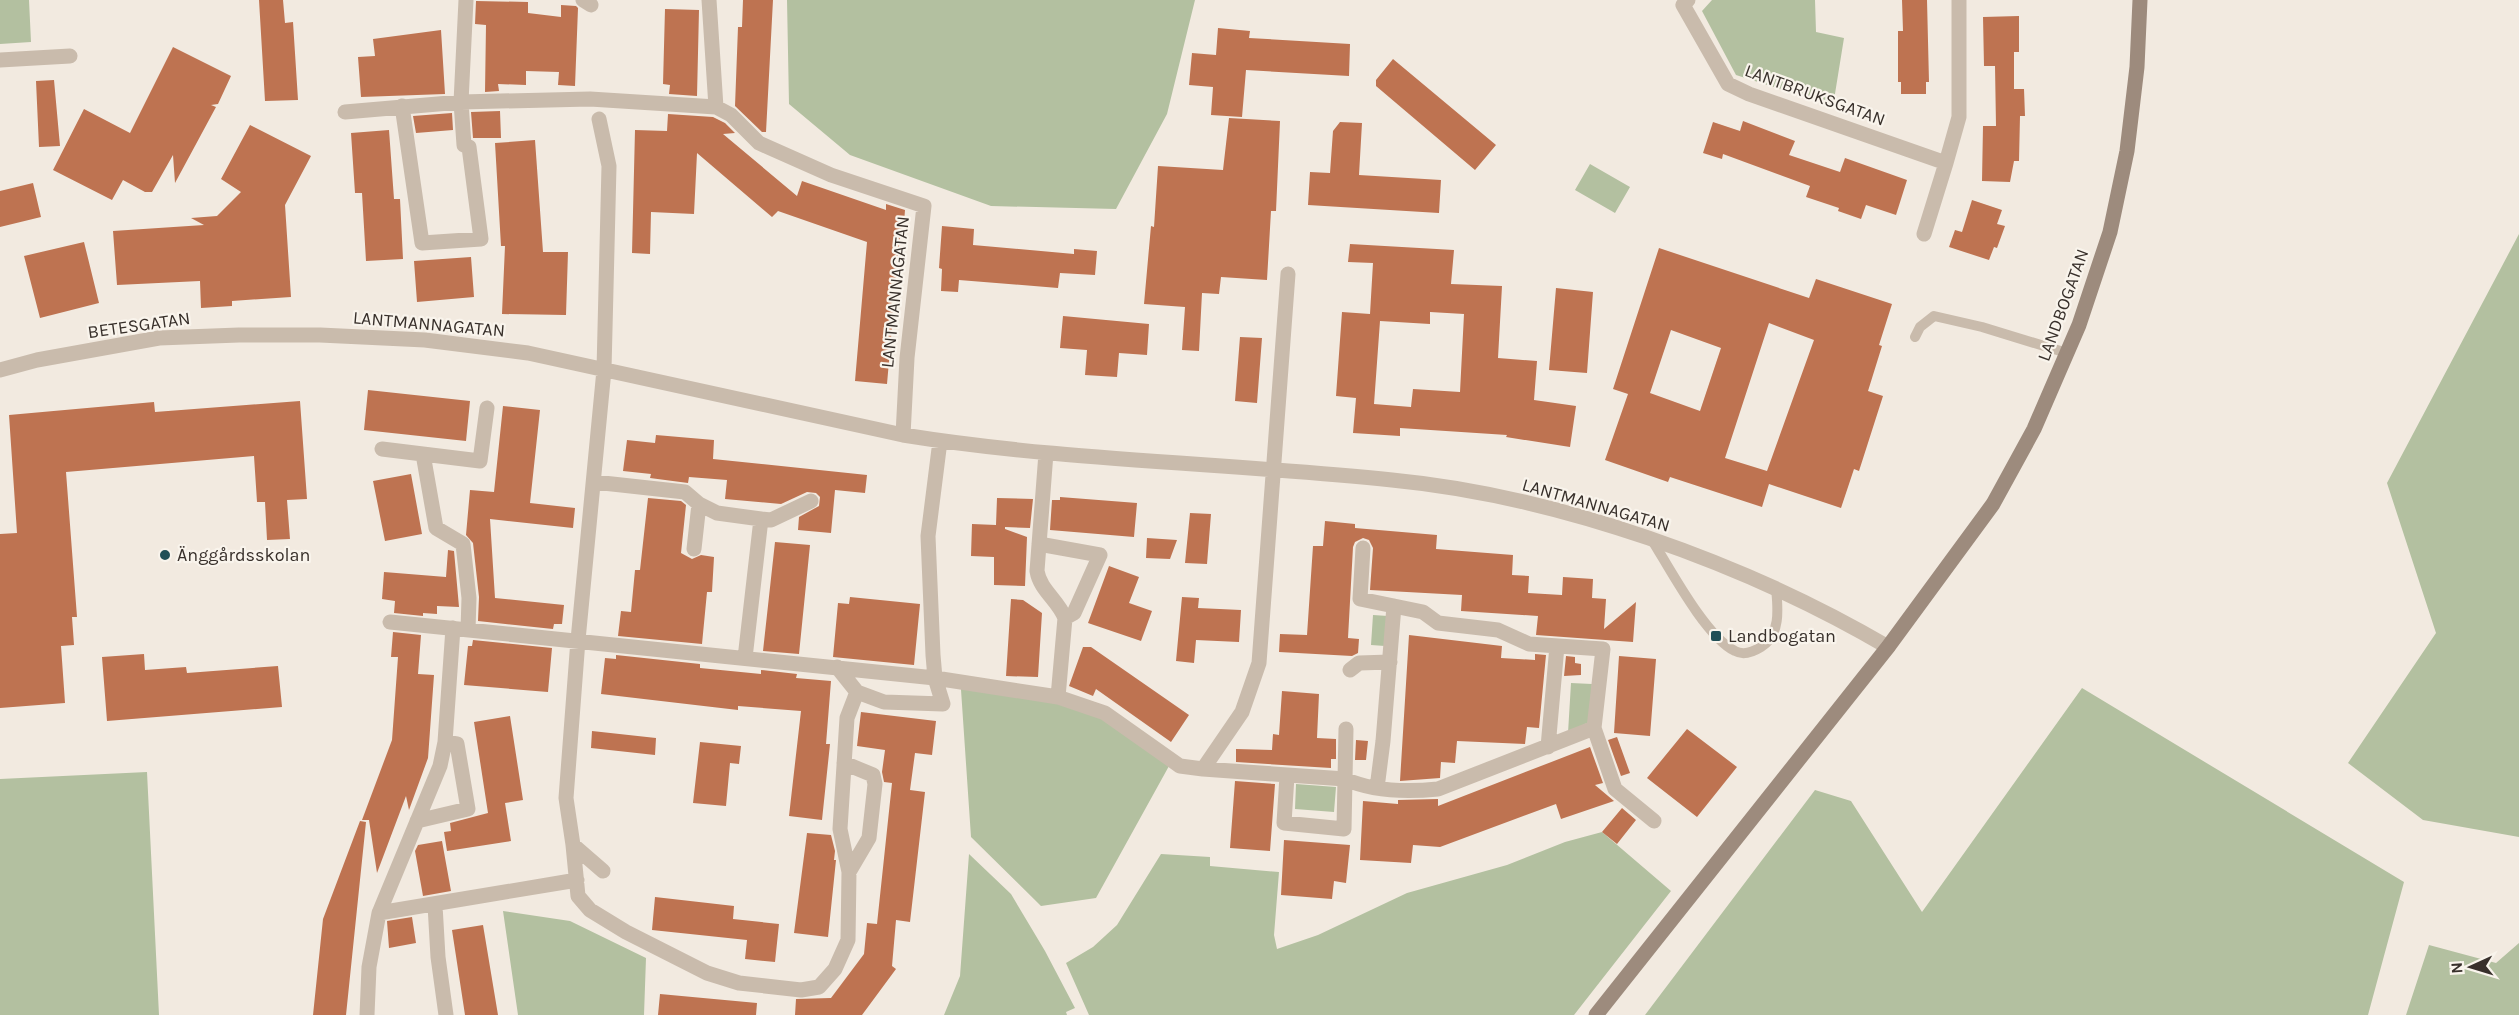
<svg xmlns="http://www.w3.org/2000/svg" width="2519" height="1015" font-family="Karla,sans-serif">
<rect width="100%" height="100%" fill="#f2eae0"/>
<path fill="#b3c0a0" d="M0,0h29l2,42 -31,2z
M787,0h408l-28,114 -51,95 -125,-3 -141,-51 -61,-51z
M1712,0h103l1,32 28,6 -11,68 -97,-31 -34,-64z
M1590,164l40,23 -15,26 -40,-23z
M2519,234v603l-96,-17 -75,-57 88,-130 -49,-150z
M1373,615l15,1 -3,30 -14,-1z
M960,675l113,21 96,70 -73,132 -55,8 -70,-69z
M1571,683l21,1 -3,38 -21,11z
M2082,688l322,194 -36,133h-723l170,-225 36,11 71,111z
M147,772l12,243h-159v-236z
M1296,784l40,3 -2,25 -39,-3z
M1602,832l69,59 -97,124h-485l-23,-52 27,-16 24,-22 44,-71 49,3v9l69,6 -5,63 3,14 41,-14 89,-42 100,-28 58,-23z
M969,854l42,40 34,57 30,57 -9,4 1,3h-123l16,-39z
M503,911l67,10 76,37 -2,57h-126z
M2519,943v72h-113l23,-70 67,18z"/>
<path fill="#be7351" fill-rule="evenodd" d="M259,0h24l2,23 8,-1 5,78 -33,1z
M743,0h30l-7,132h-4l-27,-26 3,-79h4z
M1902,0h25l2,82h-3v12h-25v-12h-3v-51h5z
M476,1l52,1v11l33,4v-12l15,1 2,2 -3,78 -17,-1 1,-13 -33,-1v14l-28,-1 1,7 -14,1 1,-67 -11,-1z
M665,9l34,1 -2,86 -28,-2 1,-9 -7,-1z
M2019,16v36h-5v37h10l1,27h-5l-1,45h-5l-4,21 -28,-1 1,-55h13l-1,-60h-11l-1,-49z
M1218,28l32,3 -1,7 101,6 -1,32 -103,-6 -4,47 -31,-2 2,-28 -24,-2 3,-32 24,2z
M441,30l4,64 -84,3 -3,-40 17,-1 -2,-17z
M173,47l58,29 -13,28 -7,1 5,2 -41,76 -2,-28 -21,37h-7l-22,-12 -11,20 -59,-30 31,-61 46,24z
M1393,59l103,86 -21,25 -99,-84v-6z
M54,80l6,66 -21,1 -3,-66z
M500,111l1,27h-28l-2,-26z
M452,113l1,17 -37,3 -3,-17z
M668,114l45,3 12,6 10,10 -12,1 74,62 5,-15 84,29v-6l19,6 -2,26h-3l-13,148 -32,-3 12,-139 -89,-31 -6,6 -75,-64 -3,61 -43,-2 -1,42 -18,-1 3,-123 32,1z
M1229,118l51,3 -4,90h-5l-4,69 -46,-3 -2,17 -17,-1 -3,58 -17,-1 3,-43 -41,-3 7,-78 3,1 4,-61 65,4z
M1743,121l52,20 -6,14 51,17 5,-14 62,22 -11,35 -30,-10 -5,14 -23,-8 1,-3 -33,-11 4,-11 -87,-32 -1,5 -19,-6 10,-31 27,9z
M1340,122l22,1 -3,52 82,5 -2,33 -131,-8 2,-33 20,1 3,-42z
M250,125l61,31 -26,49 6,92 -59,4v5l-31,2 -1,-27 -83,4 -4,-54 91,-6 -13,-7 26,-2 24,-24 -20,-13z
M389,130l5,69h6l3,60 -37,2 -4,-68h-7l-4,-60z
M535,140l8,112h25l-2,63 -64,-1 3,-68h-4l-6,-103z
M33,183l8,34 -41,10v-36z
M1972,200l30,10 -5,14 8,2 -8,22 -3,-1 -5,13 -40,-13 6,-17 7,2z
M942,226l32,3 -1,16 101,9v-5l23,2 -2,24 -35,-2 -2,15 -99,-8 -1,12 -17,-1 1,-22 -3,-1z
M84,242l15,61 -59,15 -16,-62z
M1350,244l104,6 -3,34 51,2 -4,72 39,3 -3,39 42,6 -6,41 -64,-10 1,-2 -107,-7v8l-47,-3 3,-35 -20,-2 6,-84 28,2 3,-51 -25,-1zM1430,312l34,2 -4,78 -47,-3 -2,18 -37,-3 6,-83 50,3z
M1659,248l150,50 7,-19 76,25 -13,41 3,1 -14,45 15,5 -24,75 -5,-2 -13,39 -72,-24 -7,23 -92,-30 -2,5 -63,-22 23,-66 -15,-5zM1769,323l45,17 -47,131 -42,-13zM1671,330l50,18 -21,63 -50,-18z
M471,257l3,40 -57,5 -3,-41z
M1556,288l37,4 -6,81 -38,-3z
M1063,316l86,8 -2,31 -28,-2 -2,24 -32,-2 2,-25 -27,-2z
M1240,337l22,1 -5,65 -22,-2z
M368,390l102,11 -4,40 -102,-11z
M300,401l7,98 -20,1 3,39 -23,1 -2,-38h-8l-3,-46 -188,16 11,145h-5l2,28 -13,1 4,57 -65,5v-174l17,-1 -8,-118 145,-13 1,10z
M503,406l37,4 -10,93 45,5 -2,20 -83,-9 5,79 69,7 -2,19h-8l-1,5 -75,-8 1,-24 -6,-54 -7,-8 4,-45 24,2z
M656,435l58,5 -1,19 154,16 -2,18 -30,-3 -4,43 -33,-3 1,-13 20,-11 1,-9 -4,-4 -9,-1 -26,12 -56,-5 2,-19 -38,-3 -1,6 -38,-5 1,-4 -28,-3 4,-31 28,3z
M411,474l11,60 -37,7 -12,-60z
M1060,497l77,6 -3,34 -84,-7 2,-30h8z
M648,498l33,3 5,4 -5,48 11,6 9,-4 13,2 -2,35h-5l-5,52 -84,-8 3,-25 10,1 4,-42h5z
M997,498l36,1 -3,29 -25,-1v2l22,8 -2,49 -31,-1v-28l-23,-1 1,-32 24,1z
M1190,513l21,1 -4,50 -22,-1z
M1325,521l30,3v4l82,7 -1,14 77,6 -1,20 17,1 -1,17 34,2 1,-18 30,2 -1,19 14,1 -2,30 32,-27 -3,40 -97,-7 2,-19 -77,-5 1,-16 -92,-5 3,-42 -4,-8 -6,-2 -8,4 -2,5 -5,91 11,1 -1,14 -6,3 -73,-4 1,-18 27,1 6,-89h10z
M1147,538l30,2 -7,19 -24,-1z
M775,542l35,3 -11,109 -36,-3z
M448,550l6,1 5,56 -22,-1v8l-14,-1v3l-29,-3 1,-12 -13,-2 2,-27 62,5z
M1109,566l30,11 -10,26 23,8 -11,30 -53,-18z
M850,597l70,7 -6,61 -81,-8 5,-54 11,1z
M1182,597l17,1 -1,10 43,2 -2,32 -43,-2 -2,23 -18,-2z
M1011,599l12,1 19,13 -4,64 -32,-1z
M393,632l28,3 -3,39 16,1 -6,83 -19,52 -3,-14 -29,77 -8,-53h-7l30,-80 6,-83h-7z
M1409,635l93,11 -1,12 34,2v-6l11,1 -7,73 -12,-1 -2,17 -68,-3 -2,22 -14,-1 -1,16 -40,3z
M473,640l79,8 -4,44 -84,-7 4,-39h4z
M1083,647h8l98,68 -18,27 -75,-53 -3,7 -24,-10z
M144,654l1,16 41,-3 1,6 91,-7 4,41 -175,14 -5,-64z
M616,655l84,9v4l61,6v-4l36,4 -1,4 35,3 -5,63h4l-8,76 -33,-4 12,-105 -63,-5v4l-137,-16 4,-36 11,1z
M1566,656l9,1v6l6,1v11l-17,1z
M1619,656l37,3 -6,77 -36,-3z
M1282,691l37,3 -2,44 19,1v20h-5v9l-95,-6v-13l36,1 1,-16 6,1z
M861,712l75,9 -4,34 -17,-2 -5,37 15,2 -15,130 -14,-2 -4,46 4,3 -34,46h-67l1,-16 35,-1 33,-44 3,-31 10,1 15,-141 -8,-1 -2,-10 3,-22 -28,-4z
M510,716l13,84 -18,3 6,38 -64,10 -3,-19 7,-1 -1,-8 38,-10 -14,-91z
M1687,729l50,38 -40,50 -50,-39z
M592,731l64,7 -1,17 -64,-7z
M1617,737l13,36 -9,3 -13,-36z
M1356,740l12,1 -2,19h-11z
M700,742l41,4 -2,18 -9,-1 -4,43 -33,-3z
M1590,747l13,36 -8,2 19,16 -53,18 -5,-15 -116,43 -27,-2 -2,18 -51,-3 3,-59 35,3v-4l40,-1v7z
M1235,781l40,3 -5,67 -40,-3z
M1622,808l14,12 -19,24 -15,-12z
M360,821l6,1 -20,193h-33l10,-96z
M807,833l24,2 4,16 -1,9h2l-8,77 -34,-4z
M1284,840l66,5 -4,38 -12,-2 -2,18 -51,-4z
M442,841l9,50 -28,5 -8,-45 3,-6z
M655,897l79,9 -1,13 46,5 -4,38 -30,-3 2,-19 -95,-10z
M412,917l4,26 -27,5 -2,-27z
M483,925l15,90h-33l-13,-85z
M660,994l97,9 -1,12h-98z"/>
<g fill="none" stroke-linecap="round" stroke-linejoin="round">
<path stroke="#c9bbac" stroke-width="10" d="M1915,337l5,-10 14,-11 48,11 85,26
M1652,540c18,29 54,97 83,111 9,5 18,1 26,-4 20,-12 17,-39 15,-59"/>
<path stroke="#c9bbac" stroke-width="15" d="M583,0l8,5
M709,0l7,107
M1688,0l-5,5 45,79 21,10 197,69 13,-46v-117
M0,60l70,-4
M402,106l20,137 59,-4 -12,-92 -5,-2 -3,-43 5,-102
M345,112l116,-10 129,-3 126,8 15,8 28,28 72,32 93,31 -17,152 -4,77
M599,119l10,47 -5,204 -26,270 -12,158 7,47 30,26
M1924,234l22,-71
M0,370l37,-10 122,-22 80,-3h81l105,5 103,13 375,82c162,26 326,28 489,45 166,16 353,83 496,167
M382,449l98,12 7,-53
M1046,453l-9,118c3,19 21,29 28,47l-7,79
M423,454l13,74 27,16 6,54 -1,32
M594,482l91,10 14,12 18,9 44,6
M1039,544l61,11 -26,58 -9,5
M1363,548l-3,51 63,13 15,11 60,7 31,14 74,5 -9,79 21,61 39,32
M694,549l5,-45
M390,622l545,56 123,19 47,16 75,53 23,3 39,-57 17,-49 29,-389
M745,658l16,-139 10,1 40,-19
M837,667l20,25 27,10 59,2 -8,-26 -2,-23 -5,-119 12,-95
M1350,670l9,-7 31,-1
M1548,747l9,-101
M844,763l29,12 2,9 -6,54 -20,34
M1203,769l142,10c29,13 63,13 93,10l156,-61
M1287,776l-3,47 60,6 2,-100
M1377,788l6,-47 11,-135
M417,821l51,-12 -11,-65 -12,-2
M573,845l5,51 12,14 36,22 81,41 32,10 62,7 18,-3 16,-18 13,-29 1,-68 -9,-43 7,-111 10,-26
M435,905l3,52 8,58
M379,913l61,-147 5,-24 8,-114
M367,1015l2,-48 10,-54 198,-33"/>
<path stroke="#9d8b7d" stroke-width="15" d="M1596,1015l292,-368 105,-143 41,-75 45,-104 31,-93 17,-81 10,-84 3,-67"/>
</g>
<g fill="#225057" stroke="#f9f4ec" stroke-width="2">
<circle cx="165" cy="555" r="6"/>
<rect x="1710" y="630" width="12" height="12" rx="3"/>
</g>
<g text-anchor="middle" stroke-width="4.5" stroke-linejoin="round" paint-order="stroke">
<g font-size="18" fill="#38302b" stroke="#f9f4ec">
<text transform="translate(1815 95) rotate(20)" y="6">LANTBRUKSGATAN</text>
<text transform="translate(895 292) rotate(-84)" y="6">LANTMANNAGATAN</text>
<text transform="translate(2063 305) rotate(-70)" y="6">LANDBOGATAN</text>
<text transform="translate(429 324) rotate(5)" y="6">LANTMANNAGATAN</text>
<text transform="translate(139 325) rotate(-8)" y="6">BETESGATAN</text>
<text transform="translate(1596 505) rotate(16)" y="6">LANTMANNAGATAN</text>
</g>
<g font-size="18" fill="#38302b" stroke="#f9f4ec" text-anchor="start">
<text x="177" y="561">Änggårdsskolan</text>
<text x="1728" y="642">Landbogatan</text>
</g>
</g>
<g transform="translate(2471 967) rotate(266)" stroke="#f9f4ec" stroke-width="4.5" paint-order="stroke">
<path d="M0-4.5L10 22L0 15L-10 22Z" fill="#38302b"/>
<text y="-9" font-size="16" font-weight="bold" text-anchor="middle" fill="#38302b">N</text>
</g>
</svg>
